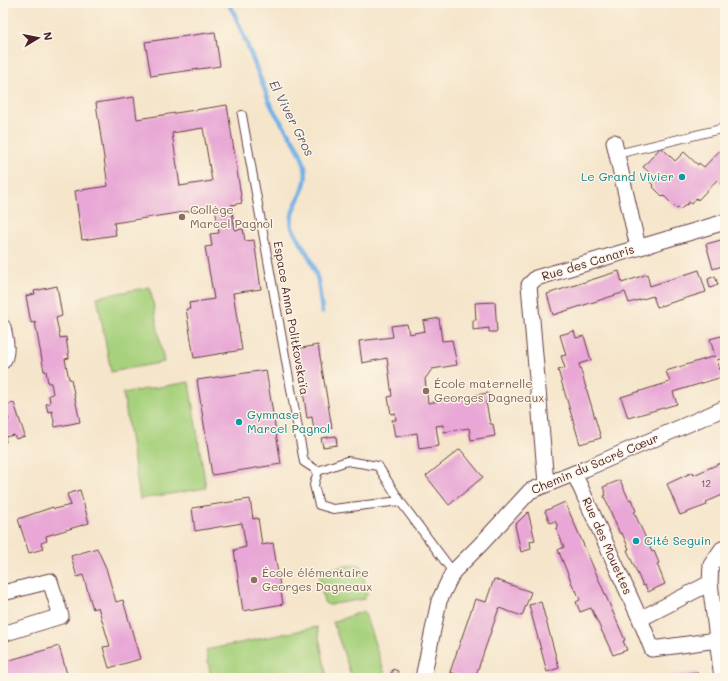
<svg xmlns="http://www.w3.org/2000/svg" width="728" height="681" font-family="Mali,sans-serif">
<rect width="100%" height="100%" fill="#fcf5e5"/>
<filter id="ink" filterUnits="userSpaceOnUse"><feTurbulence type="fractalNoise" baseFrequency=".025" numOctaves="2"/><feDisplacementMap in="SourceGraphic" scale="8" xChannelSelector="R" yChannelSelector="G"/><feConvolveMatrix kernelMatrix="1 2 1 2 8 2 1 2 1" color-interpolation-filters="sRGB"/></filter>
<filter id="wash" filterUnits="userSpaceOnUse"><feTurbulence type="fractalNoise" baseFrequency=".012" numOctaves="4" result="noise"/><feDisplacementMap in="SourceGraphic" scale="16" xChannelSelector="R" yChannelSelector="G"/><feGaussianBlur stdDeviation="0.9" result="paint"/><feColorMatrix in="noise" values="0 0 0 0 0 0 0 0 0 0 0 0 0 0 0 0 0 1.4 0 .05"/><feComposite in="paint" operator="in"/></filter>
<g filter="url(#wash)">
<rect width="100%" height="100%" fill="#f5e5cb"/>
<path fill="#a7d17d" stroke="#787854" d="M150,287l14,75 -53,10 -14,-75z
M189,382l17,106 -66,11 -17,-106z
M358,564l4,3 5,27 -3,5 -36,6 -4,-3 -5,-27 4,-5z
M364,611l22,66 -4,1h-30l-19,-56z
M317,627l10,51h-116l-5,-28z"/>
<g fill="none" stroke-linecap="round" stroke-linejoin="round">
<path stroke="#74b0e6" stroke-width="4.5" d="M228,3l6,10c9,21 17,41 25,62 5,11 8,23 14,34 10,19 28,37 32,59 5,23 -18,38 -13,60l19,32 7,20 4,32"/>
</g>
<g id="blocks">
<path fill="#e8a7d6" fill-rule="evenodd" d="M215,32l5,34 -69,10 -6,-34z
M134,97l3,22 90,-14 15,98 -11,2 4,25 8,-1 2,12 9,-1 7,49 -28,4 9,57 -48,8 -8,-49h4l-1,-6 25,-4 -9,-52 7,-1 -2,-12 9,-1 -4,-26 -101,16 2,12 -34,5 -7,-49 33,-5 -12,-83zM203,128l9,53 -32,5 -8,-53z
M725,145v43l-8,-8 -19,20 -1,-2 -5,6 -3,-2 -2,3 -1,-1 -6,6 -2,-3 -1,2 -13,-13 -1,1 -10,-10 1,-1 -5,-5 3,-3 -5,-5 2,-1 -6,-5 18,-20 14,14 9,-9 14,13 1,-2 5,4z
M725,239v26l-12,4 -7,-25z
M699,270l7,22 -49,15 -4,-11 -24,7 -4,-11 -72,23 -6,-21 72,-23 3,12 25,-9 3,12z
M715,276l3,9 -8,3 -2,-9z
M57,286l5,30 -6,2 4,20 6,-1 3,21 -4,1 4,20h2l9,43 -25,5 -3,-16 -4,1 -2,-8 4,-1 -1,-8 4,-1 -2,-11h-3l-2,-12h-2l-9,-49 -4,1 -5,-27 9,-2 -1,-3z
M495,302l2,30h-8v-4l-16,2v-10h3l-1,-17z
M439,318l3,23 10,-1 5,25 -25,4 -7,10 3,24 60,-10 2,8 -4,1 4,22h3l2,12 -24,4 -2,-12 -25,4 -1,-7 -7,1 3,20 -20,3 -2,-16 -22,4 -3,-17h4l-1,-7 -4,1 -3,-17 4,-1 -5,-38 -25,5 -3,-22 34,-4 -2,-11 16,-2 2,10 16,-3 -2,-10z
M574,331l2,7 8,-2 7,24 -12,4 22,74 -21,6 -22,-74 7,-2 -4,-12 5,-1 -6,-20z
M725,335v23l-8,2 5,17 -49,15 4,12 -49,14 -7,-21 49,-15 -4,-11 49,-15 -5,-17z
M318,345l14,83 -18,3 -2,-14 -5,1 -10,-69z
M266,370l15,94 -69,11 -15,-95z
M14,403l11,33 -9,3 -2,-4 -9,2 1,5 -3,1v-21l6,-2 -4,-15z
M336,436l1,9 -14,2 -2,-9z
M460,449l23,28 -34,28 -23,-29z
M725,461v33l-19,8 1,3 -27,10 -13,-31 26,-12 1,3z
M620,480l9,20 2,-1 5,12 -2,1 18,40 2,-1 5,12 -2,1 8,20 -17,8 -3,-7 -2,1 -16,-36 2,-1 -7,-16 -2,1 -16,-38 2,-1 -3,-8z
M80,490l9,33 -43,13 1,5 -6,2 2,6 -14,4 -11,-34 35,-12 1,2 17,-4 -4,-11z
M250,499l3,20 5,-1 4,27 11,-2 10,61 -40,7 -9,-61 12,-3 -4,-24 -47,8 -3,-23z
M565,502l60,138 -2,1 4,9 -14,5 -22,-47 -11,4 -4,-10 4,-2 -4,-10 -1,1 -17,-41 6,-3 -8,-19 2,-1 -3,-6 -5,2 -5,-12z
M528,512l7,28 -5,1 1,8 -10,3 -6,-27z
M97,548l9,20 10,34 7,-2 17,59 -31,9 -6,-21 7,-1 -12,-39 -5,2 -10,-34 -6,2 -6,-21z
M494,579l37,13 -9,24 -23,-8 -24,70h-7l-18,-6 25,-73 11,3z
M541,602l18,66 -12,4 -18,-67z
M59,646l8,28 -6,2 1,2h-59v-16z
M393,669l5,2 -2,7h-6z
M697,672l1,6h-37v-1z"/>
</g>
</g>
<g filter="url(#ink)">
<use href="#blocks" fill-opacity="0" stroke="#643d43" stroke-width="1"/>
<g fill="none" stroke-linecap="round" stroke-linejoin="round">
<g stroke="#643d43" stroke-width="10">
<path id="lane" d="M242,115l62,347 14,9
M617,154l108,-26
M400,501l-67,8 -14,-4 -5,-20 4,-14 29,-10 31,5 22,35 53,71"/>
</g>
<g stroke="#643d43" stroke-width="17">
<path id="street" d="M614,142l24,105
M3,327c2,10 6,25 0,34
M574,473l66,146 12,30 65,-9
M546,483l-17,-198 7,-7 189,-56
M3,593l47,-12 11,35 -58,18
M640,619l70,-36
M423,678l16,-77 14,-29 28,-28 49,-53 55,-22 140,-61
M722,678l-12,-95 1,-18 11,-16 3,-1"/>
</g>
<use href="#lane" stroke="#fff" stroke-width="8"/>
<use href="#street" stroke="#fff" stroke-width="15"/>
</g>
</g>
<g fill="#0f9aa8" stroke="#fcf5e5" stroke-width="1.5">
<circle cx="682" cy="177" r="4"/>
<circle cx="239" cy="422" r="4"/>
<circle cx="636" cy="541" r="4"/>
</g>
<g fill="#8d6e63" stroke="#fcf5e5" stroke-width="1.5">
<circle cx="182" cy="217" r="4"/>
<circle cx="426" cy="391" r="4"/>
<circle cx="254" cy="580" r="4"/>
</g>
<g text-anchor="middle" stroke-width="3" stroke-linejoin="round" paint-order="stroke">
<g font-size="10" fill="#724156">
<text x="706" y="487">12</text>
</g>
<g font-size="12" fill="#0d838f" stroke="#fcf5e5" text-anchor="start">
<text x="674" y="181" text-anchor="end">Le Grand Vivier</text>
<text x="247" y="419">Gymnase<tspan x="247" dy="14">Marcel Pagnol</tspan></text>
<text x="644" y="545">Cité Seguin</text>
</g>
<g font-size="12" fill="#785e54" stroke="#fcf5e5" text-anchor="start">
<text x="190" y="214">Collège<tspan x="190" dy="14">Marcel Pagnol</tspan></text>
<text x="434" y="388">École maternelle<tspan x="434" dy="14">Georges Dagneaux</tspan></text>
<text x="262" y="577">École élémentaire<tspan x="262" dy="14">Georges Dagneaux</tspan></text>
</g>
<g font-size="12" fill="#4a1f2b" stroke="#fcf5e5">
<text transform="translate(588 263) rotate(-17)" y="4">Rue des Canaris</text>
<text transform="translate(291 318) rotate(80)" y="4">Espace Anna Politkovskaïa</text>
<text transform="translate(595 464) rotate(-23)" y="4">Chemin du Sacré Cœur</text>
<text transform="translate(607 546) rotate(66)" y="4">Rue des Mouettes</text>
</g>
<g font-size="13" font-style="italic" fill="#59526c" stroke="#fcf5e5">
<text transform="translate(292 118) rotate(63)" y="5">El Viver Gros</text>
</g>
</g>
<rect width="728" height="681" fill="none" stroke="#fcf5e5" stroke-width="16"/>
<g transform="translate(38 38) rotate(80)" stroke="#fcf5e5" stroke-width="3" paint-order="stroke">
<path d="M0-3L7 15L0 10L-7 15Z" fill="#4a1f2b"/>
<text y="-6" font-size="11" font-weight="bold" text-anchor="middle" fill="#4a1f2b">N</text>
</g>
</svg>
